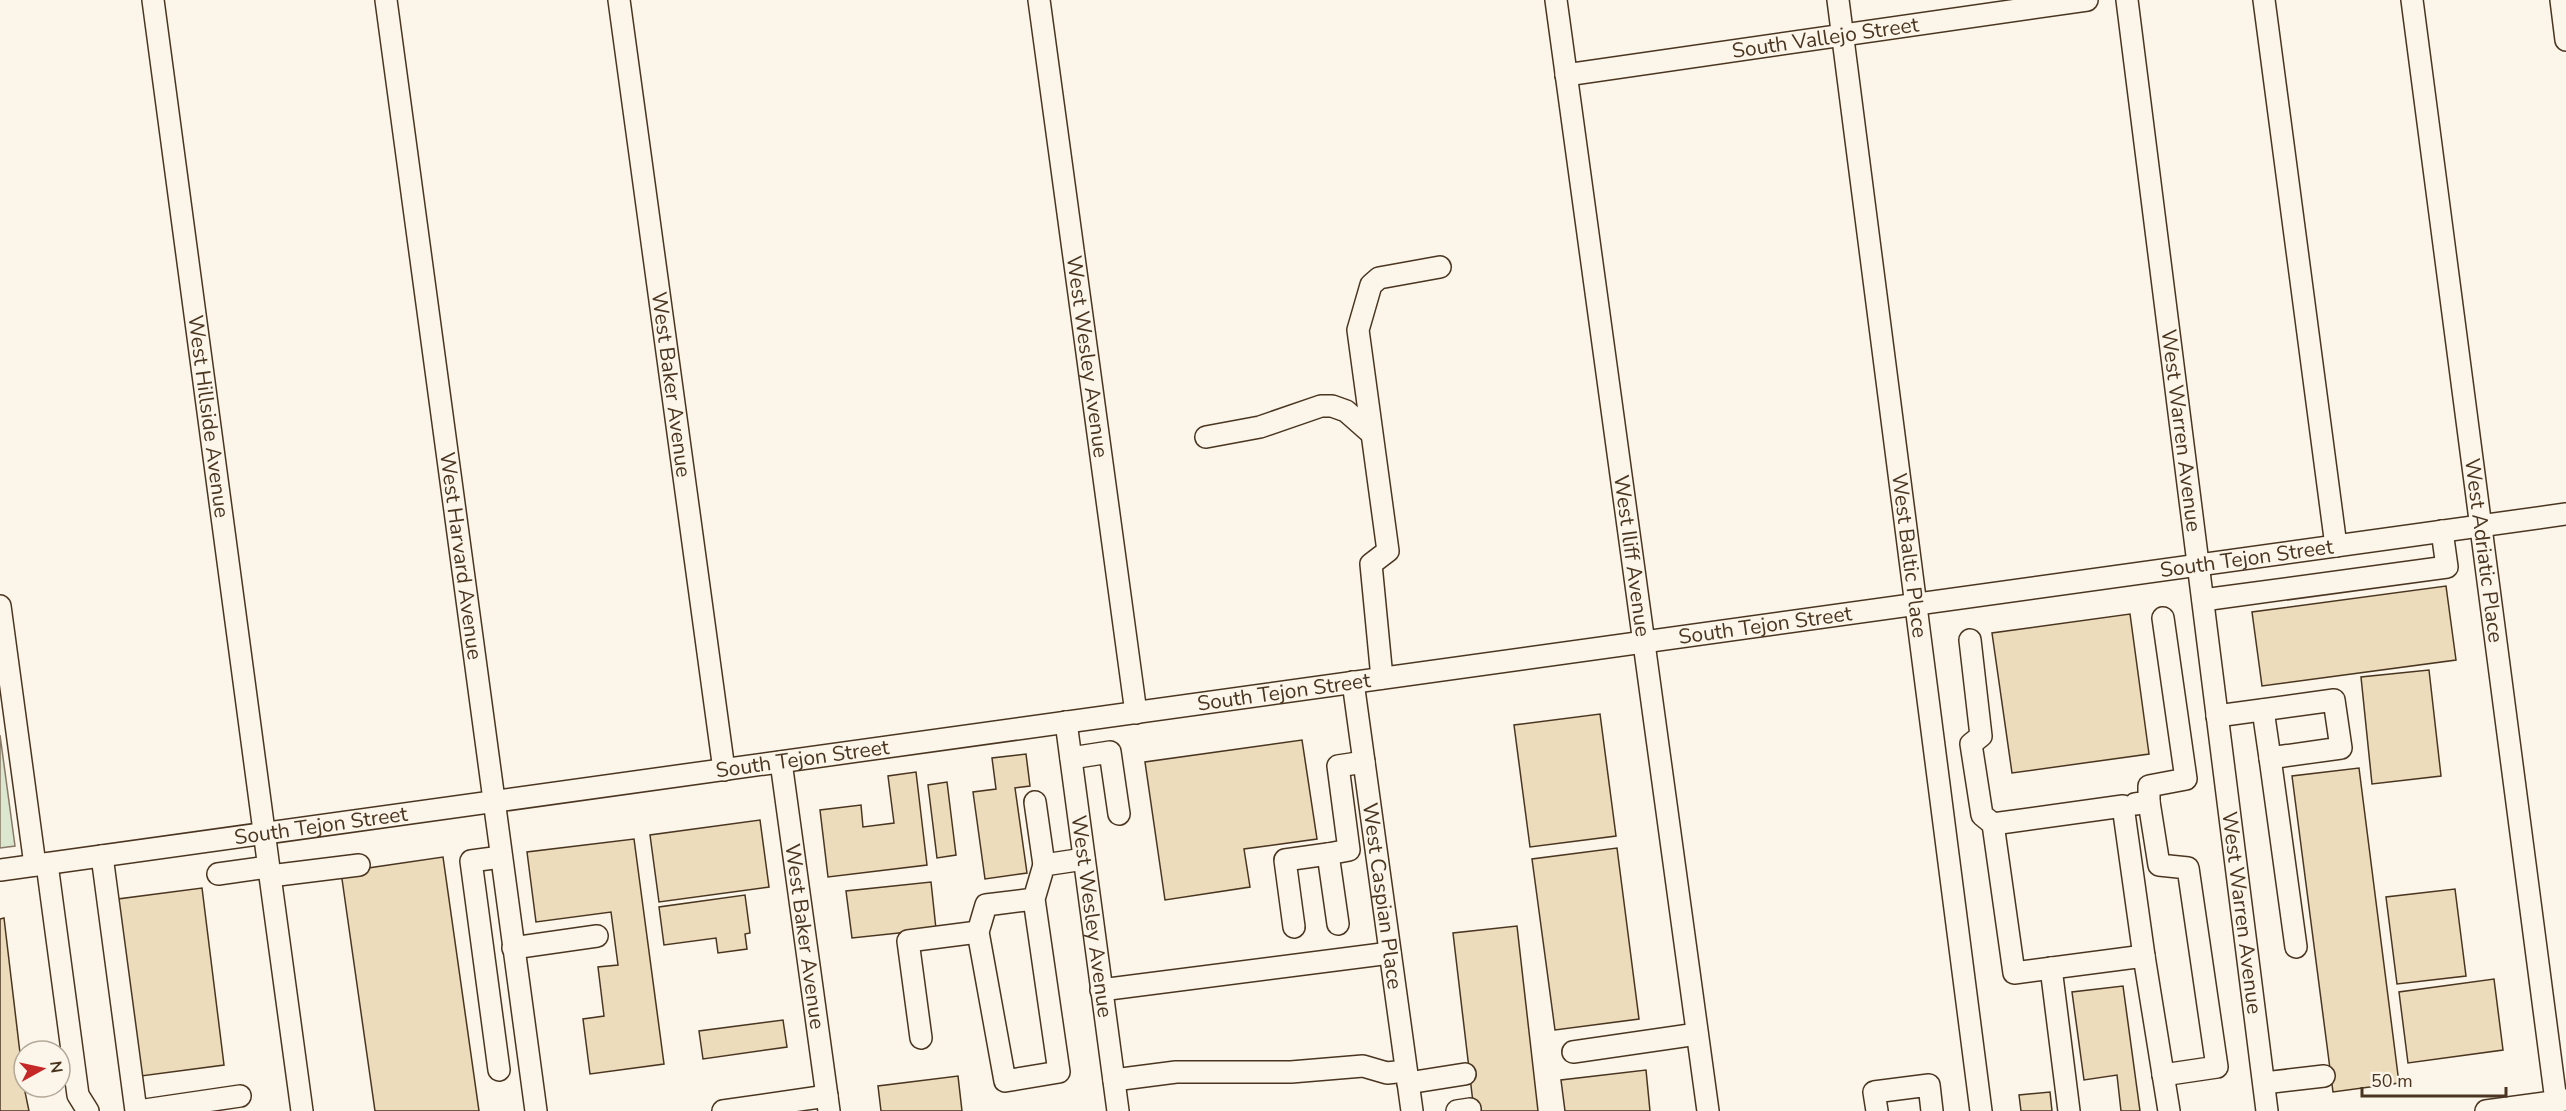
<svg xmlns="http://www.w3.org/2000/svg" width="2566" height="1111" font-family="'Nunito Sans',sans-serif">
<rect width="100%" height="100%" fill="#fbf6e9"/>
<path fill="#dce7d0" stroke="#887966" stroke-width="1.5" d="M0,735l15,111 -15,2z"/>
<path fill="#ecdcbc" stroke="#4a3520" stroke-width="1.5" d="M2446,586l10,74 -194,26 -10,-74z
M2130,614l19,140 -137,19 -20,-140z
M2429,670l12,106 -69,8 -11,-107z
M1600,714l16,122 -86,11 -16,-122z
M1302,740l15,99 -73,10 6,38 -85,13 -20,-138z
M1026,754l4,32 -15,2 12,85 -42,6 -12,-87 23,-3 -4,-31z
M2359,768l40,315 -66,9 -41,-316z
M916,772l11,93 -99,12 -8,-67 41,-5 2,22 31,-4 -6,-47z
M947,782l9,73 -19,3 -9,-73z
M760,820l9,67 -110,15 -9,-67z
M634,839l30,225 -74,10 -7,-55 21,-3 -6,-49 20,-2 -7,-53 -75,10 -9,-70z
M1617,848l22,171 -84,11 -23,-171z
M443,857l36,254h-104l-34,-239z
M931,882l5,47 -84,9 -6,-47z
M202,888l22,177 -83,11 -23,-177z
M2455,889l11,87 -69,8 -11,-87z
M745,895l5,38 -5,1 2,15 -29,4 -2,-15 -52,7 -5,-38z
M4,918l20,169 5,24h-29v-192z
M1517,926l21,185h-64l-21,-178z
M2494,979l9,71 -95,13 -9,-71z
M2123,986l17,125h-19l-4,-36 -33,5 -12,-88z
M783,1020l4,27 -84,12 -4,-28z
M1646,1070l4,41h-85l-4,-31z
M958,1076l4,35h-81l-3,-25z
M2050,1092l2,19h-31l-2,-16z"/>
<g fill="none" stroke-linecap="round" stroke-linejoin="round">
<g stroke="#4a3520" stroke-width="24">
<g id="minor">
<path id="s1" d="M153,0l117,876 89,-11"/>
<path id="s2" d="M386,0l150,1111"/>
<path id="s3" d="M619,0l105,770"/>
<path id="s4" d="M1039,0l97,713"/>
<path id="s5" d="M1556,0l152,1111"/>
<path id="s6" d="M1838,0l143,1111"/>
<path id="s7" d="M2127,0l140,1111"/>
<path d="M2264,0l72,546"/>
<path id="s8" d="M2412,0l144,1101"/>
<path d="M2561,0l5,40"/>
<path id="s9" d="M1566,75l521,-75"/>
<path d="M1206,437l54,-10 61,-21h11l14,5 25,22"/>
<path d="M2203,600l244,-33 -5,-36"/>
<path d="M0,606l35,259"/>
<path d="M1970,640l11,96 -10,8 11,71 11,9 21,149 130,-17 25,155"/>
<path d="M1382,678l-11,-114 17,-13 -30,-221 13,-45 8,-7 61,-11"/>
<path id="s10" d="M1353,682l59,429"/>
<path d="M2263,710l7,48"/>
<path d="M2217,716l117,-16 7,48 -71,10 26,189"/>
<path id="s11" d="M1066,722l52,389"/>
<path d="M1071,758l39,-6 9,62"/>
<path id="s12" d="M781,762l48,349"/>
<path d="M1035,802l9,63"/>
<path d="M2149,802l10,63 29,3 29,199 -54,8"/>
<path d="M2135,804l14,-2v-16l37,-7 -23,-161"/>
<path d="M1993,824l130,-18 21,150"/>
<path d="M102,856l34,255"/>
<path d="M47,864l31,231 10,16"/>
<path id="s13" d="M0,870l2566,-356"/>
<path d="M218,874l50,-7"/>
<path d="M270,876l32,235"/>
<path d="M1034,899l-48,6 -8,27 27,149 54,-9 -25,-173 10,-34 40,-6"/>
<path d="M1338,924l-10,-70 21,-4 -11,-84 26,-4"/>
<path d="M1294,927l-9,-67 43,-6"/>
<path d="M513,948l84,-12"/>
<path d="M2051,968l18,143"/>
<path d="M1101,990l289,-37"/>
<path d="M921,1038l-13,-97 70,-9"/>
<path d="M1573,1052l124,-18"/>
<path d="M499,1070l-28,-209 30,-4"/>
<path d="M1114,1080l62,-8h115l72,-6 24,7 19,-2"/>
<path d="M1408,1083l57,-9"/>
<path d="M2264,1083l60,-7"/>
<path d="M138,1111l102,-15"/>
<path d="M723,1111l104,-15"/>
<path d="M1457,1111l13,-2"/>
<path d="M1877,1111l-3,-19 55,-7 3,26"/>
<path d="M2486,1111l80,-11"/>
</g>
</g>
<use href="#minor" stroke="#fbf6e9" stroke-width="21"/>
</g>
<g text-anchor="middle" stroke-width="4.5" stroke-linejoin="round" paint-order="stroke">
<g font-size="21" fill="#4a3520" stroke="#fbf6e9">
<text dy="7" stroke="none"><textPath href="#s9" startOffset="262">South Vallejo Street</textPath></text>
<text dy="7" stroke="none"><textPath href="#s4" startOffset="360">West Wesley Avenue</textPath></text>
<text dy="7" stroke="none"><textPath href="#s3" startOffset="388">West Baker Avenue</textPath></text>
<text dy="7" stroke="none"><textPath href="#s1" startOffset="420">West Hillside Avenue</textPath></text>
<text dy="7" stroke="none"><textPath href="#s7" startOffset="434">West Warren Avenue</textPath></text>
<text dy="7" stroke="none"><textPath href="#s8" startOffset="555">West Adriatic Place</textPath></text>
<text dy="7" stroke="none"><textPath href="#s5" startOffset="561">West Iliff Avenue</textPath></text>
<text dy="7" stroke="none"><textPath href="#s2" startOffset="561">West Harvard Avenue</textPath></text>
<text dy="7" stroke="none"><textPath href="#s6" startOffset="560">West Baltic Place</textPath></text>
<text dy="7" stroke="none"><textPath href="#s13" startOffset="2268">South Tejon Street</textPath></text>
<text dy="7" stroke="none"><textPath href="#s13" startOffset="1782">South Tejon Street</textPath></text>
<text dy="7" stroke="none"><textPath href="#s13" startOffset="1296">South Tejon Street</textPath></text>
<text dy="7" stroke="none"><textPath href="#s13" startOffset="810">South Tejon Street</textPath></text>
<text dy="7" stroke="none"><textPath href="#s13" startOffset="324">South Tejon Street</textPath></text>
<text dy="7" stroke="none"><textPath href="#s10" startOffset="216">West Caspian Place</textPath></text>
<text dy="7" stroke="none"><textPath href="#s7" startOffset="920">West Warren Avenue</textPath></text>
<text dy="7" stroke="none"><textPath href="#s11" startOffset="196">West Wesley Avenue</textPath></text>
<text dy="7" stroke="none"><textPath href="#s12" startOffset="176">West Baker Avenue</textPath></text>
</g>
</g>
<g transform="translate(42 1069) rotate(82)"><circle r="28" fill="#fbf6e9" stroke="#b4a999" stroke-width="1.5"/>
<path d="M0-4.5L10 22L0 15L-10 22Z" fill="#c62828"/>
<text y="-9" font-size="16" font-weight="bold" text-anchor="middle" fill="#4a3520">N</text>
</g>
<path d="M2362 1087v9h144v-9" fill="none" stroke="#4a3520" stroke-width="3"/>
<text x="2371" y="1087" font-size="18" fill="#4a3520" stroke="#fbf6e9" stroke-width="4.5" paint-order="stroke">50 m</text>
</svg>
